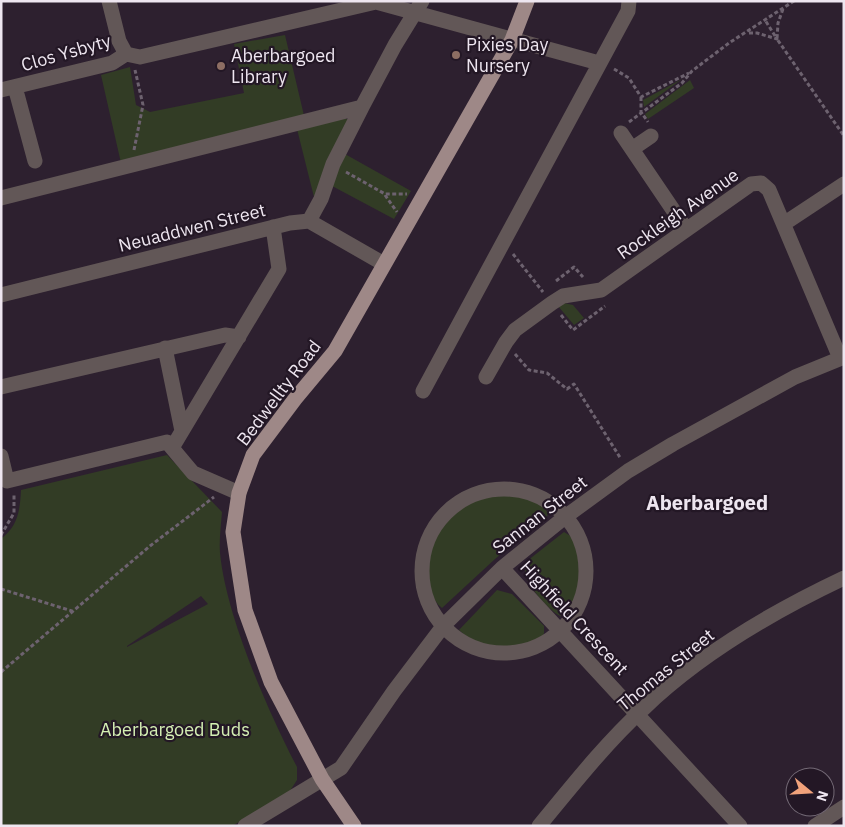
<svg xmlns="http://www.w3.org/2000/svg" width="845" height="827" font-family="'IBM Plex Sans',sans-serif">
<rect width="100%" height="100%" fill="#2d202f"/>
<path fill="#323c25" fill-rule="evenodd" d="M285,35l21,89 37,-6 7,2 -14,29 75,42 -17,28 -60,-32 -13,-3 -6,17 -20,-80 -174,42 -20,-88 29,-8 6,38 14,7 94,-19 -10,-49z
M682,79l-38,28 -1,-7z
M690,80l4,8 -46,31 -3,-5z
M564,303l9,2 11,13 -10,7 -16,-19z
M167,455l55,57c-1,13 -3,28 -2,41 6,63 48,158 77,214v13l-9,14 -56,32h-231v-287c17,-13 19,-29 20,-49zM201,596l7,8 -81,43v-1z
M506,495l23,4 16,8 3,8 -53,44 -53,49c-28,-23 -11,-77 14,-96 15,-12 31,-16 50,-17z
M564,532l10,6c6,24 13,64 -14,78 -10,-5 -34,-31 -35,-43 0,-4 1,-9 2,-12z
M497,590l15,4 32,32v7l-3,6c-29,10 -58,14 -82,-9z"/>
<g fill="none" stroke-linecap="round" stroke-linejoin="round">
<path stroke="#6d626f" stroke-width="3" stroke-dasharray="4 2.5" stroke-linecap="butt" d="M783,9l-5,14 -1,16 67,97
M749,33h8l20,6 -12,-19
M614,69l15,9 12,19 48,-24
M641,97v15l7,10
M629,122l53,-39 10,-12 37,-28 65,-42
M134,150l9,-45 -8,-35
M346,172l39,22h22
M385,195l12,17
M513,254l30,38
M556,281l18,-14 9,10
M561,315l12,15 32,-24
M515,354l14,16 18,3 20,16 7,-5 47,75
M1,535l13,-22v-19
M1,589l71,22
M1,672l149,-126 64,-49"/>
<path stroke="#625757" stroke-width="15" d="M109,1l10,40 7,13 14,3 236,-55 223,61
M15,87l20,74
M1,90l111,-27 14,-9
M621,133l65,96
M632,149l19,-13
M1,198l361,-91 33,-62 27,-44
M309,221l12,-22 12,-35 29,-57
M785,223l59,-39
M1,295l289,-72 19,-2 75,43
M165,348l17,83
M486,377l20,-35 9,-12 37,-27 11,-7 38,-6 150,-106 10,-1 8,7 71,168
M1,387l224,-52 14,2
M423,391l205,-380 1,-10
M172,448l107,-179 -6,-42
M1,456l6,25 160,-39 26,31 46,20
M422 571a82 82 0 1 1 164 0a82 82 0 1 1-164 0Z
M502,568l238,258
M245,826l96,-58 53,-77 50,-66 58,-57 63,-51 63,-46 45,-27 122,-67 49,-20
M539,826c33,-40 66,-82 104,-117 57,-55 129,-97 201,-131
M815,826l29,-19"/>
<path stroke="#9e8887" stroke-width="15" d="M354,826l-32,-47 -51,-97 -26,-72 -12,-78 6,-39 14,-38 42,-56 40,-48 177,-311 15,-39"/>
</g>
<g fill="#8d6e63" stroke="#231725" stroke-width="2">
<circle cx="456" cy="55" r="5"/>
<circle cx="221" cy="66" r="5"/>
</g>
<g text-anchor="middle" stroke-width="4.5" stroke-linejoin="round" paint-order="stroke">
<g font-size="18" fill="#eee6f0" stroke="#231725" text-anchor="start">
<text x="466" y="51">Pixies Day<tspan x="466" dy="21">Nursery</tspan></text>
<text x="231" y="62">Aberbargoed<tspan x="231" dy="21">Library</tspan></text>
</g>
<g font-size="18" fill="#eee6f0" stroke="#231725">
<text transform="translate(66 53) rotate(-16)" y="6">Clos Ysbyty</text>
<text transform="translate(678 214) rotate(-35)" y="6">Rockleigh Avenue</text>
<text transform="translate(192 228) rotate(-14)" y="6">Neuaddwen Street</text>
<text transform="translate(279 393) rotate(-53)" y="6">Bedwellty Road</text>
<text transform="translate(540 515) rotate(-38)" y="6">Sannan Street</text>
<text transform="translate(574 618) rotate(47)" y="6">Highfield Crescent</text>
<text transform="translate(666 670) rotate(-39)" y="6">Thomas Street</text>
</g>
<g font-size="18" fill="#d4efb3" stroke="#231725">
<text x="175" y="736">Aberbargoed Buds</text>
</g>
<g font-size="20" font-weight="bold" fill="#eee6f0" stroke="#231725">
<text x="707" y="510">Aberbargoed</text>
</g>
</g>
<rect width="845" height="827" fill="none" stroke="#eee6f0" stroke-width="5"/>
<g transform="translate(810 792) rotate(108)"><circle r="24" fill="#231725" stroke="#746a76"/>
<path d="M0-4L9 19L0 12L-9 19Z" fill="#f1a27b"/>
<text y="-8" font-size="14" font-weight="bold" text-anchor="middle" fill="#eee6f0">N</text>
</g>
</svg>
